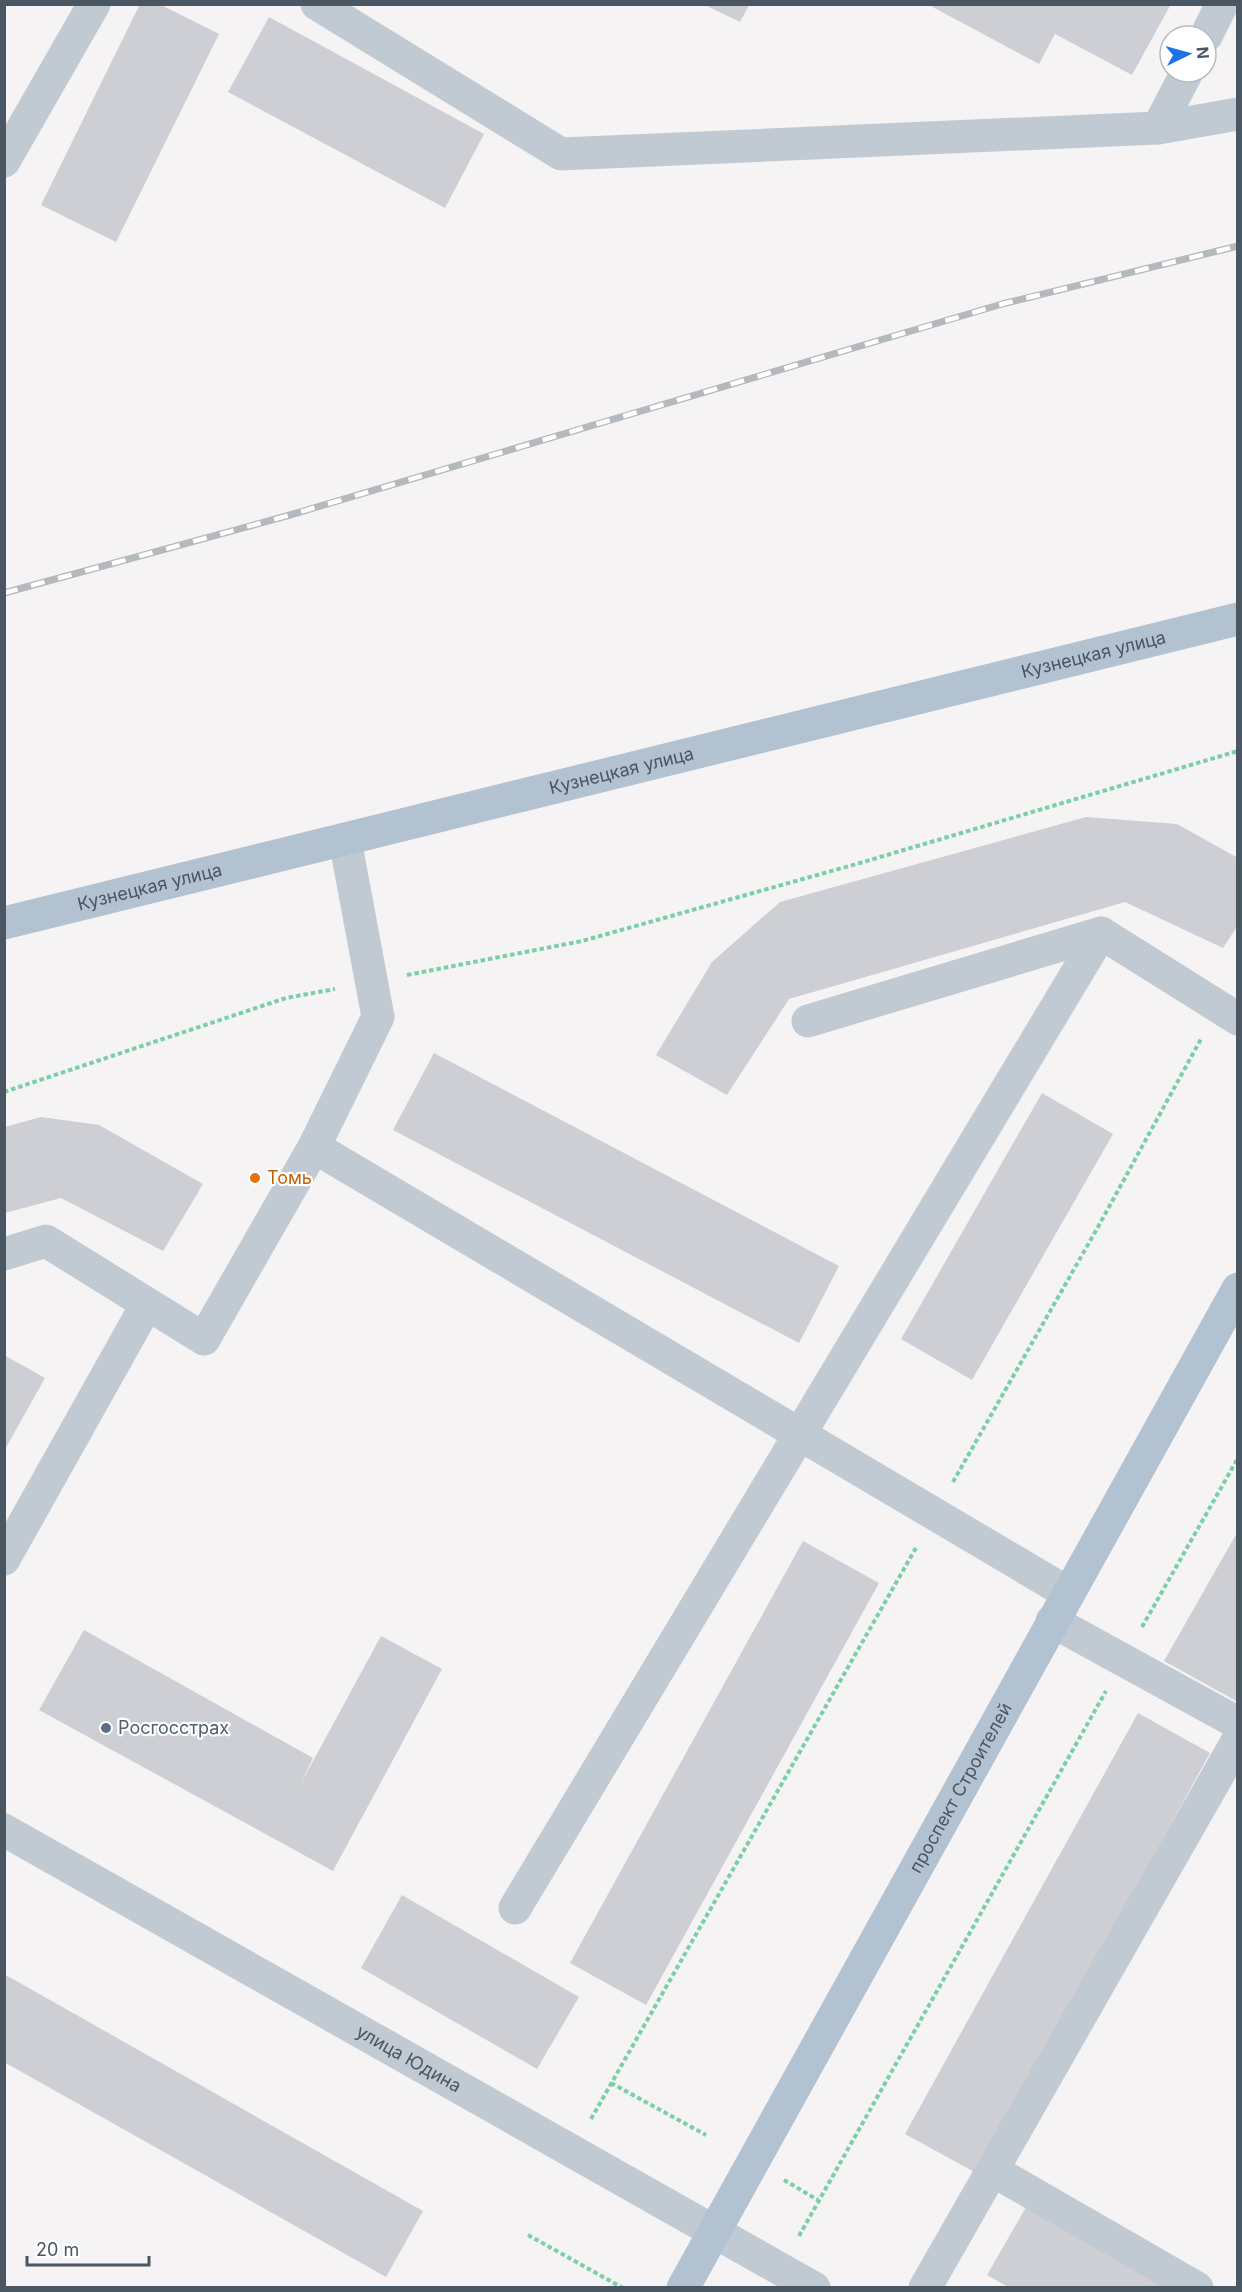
<svg xmlns="http://www.w3.org/2000/svg" width="1242" height="2292" font-family="Inter,sans-serif">
<rect width="100%" height="100%" fill="#f5f3f3"/>
<path fill="#cdcfd5" d="M140,4h19l60,30 -103,208 -75,-37z
M927,4h244l-39,71 -77,-41 -16,30z
M705,5h44l-9,17z
M269,17l215,117 -39,74 -217,-116z
M1086,817l91,7 61,34v67l-15,23 -98,-46 -336,97 -62,96 -71,-40 56,-93 68,-60z
M434,1053l405,213 -40,77 -406,-213z
M1042,1093l71,41 -141,246 -71,-41z
M41,1117l58,8 104,59 -40,67 -102,-53 -56,15v-86z
M4,1355l41,23 -41,73z
M1238,1531v171l-74,-41z
M803,1541l76,42 -233,422 -76,-42z
M84,1630l229,128 -13,27 81,-149 61,33 -109,202 -294,-161z
M1138,1713l72,40 -232,421 -73,-40z
M402,1895l177,102 -42,72 -176,-101z
M4,1974l419,237 -37,66 -382,-215z
M1029,2202l150,86h-169l-23,-13z"/>
<g fill="none" stroke-linecap="round" stroke-linejoin="round">
<path stroke="#7ad0a6" stroke-width="4" stroke-dasharray="4.5 3" stroke-linecap="butt" d="M407,975l175,-34 278,-78 378,-112
M4,1092l282,-94 49,-9
M953,1482l145,-255 103,-188
M1142,1627l96,-169
M611,2083l95,52
M591,2119l326,-573
M784,2180l34,20
M528,2235l95,53
M799,2236l307,-545"/>
<g stroke="#c1cad2" stroke-width="33">
<path d="M317,4l244,150 597,-26 29,-56"/>
<path d="M1206,36l16,-32"/>
<path d="M1158,128l80,-14"/>
<path d="M4,161l90,-157"/>
<path d="M345,840l33,177 -64,130 754,446"/>
<path d="M808,1021l293,-88 137,86"/>
<path d="M4,1254l42,-13 158,98 110,-192"/>
<path d="M4,1559l143,-255"/>
<path d="M1052,1621l186,102"/>
<path id="s1" d="M4,1830l810,458"/>
<path d="M515,1908l586,-975"/>
<path d="M992,2170l205,118"/>
<path d="M925,2288l313,-548"/>
</g>
<g stroke="#b3c2d1" stroke-width="33">
<path id="s2" d="M4,923l1234,-304"/>
<path id="s3" d="M683,2288l555,-999"/>
</g>
<g stroke="#b5b8bd" stroke-width="7">
<path id="rail" d="M4,593l286,-78 712,-211 236,-58"/>
</g>
<use href="#rail" stroke="#fff" stroke-width="4.5" stroke-dasharray="14" stroke-linecap="butt"/>
</g>
<circle fill="#e8710a" stroke="#fff" stroke-width="2" cx="255" cy="1178" r="6"/>
<circle fill="#5c6f8a" stroke="#fff" stroke-width="2" cx="106" cy="1728" r="6"/>
<g text-anchor="middle" stroke-width="4.5" stroke-linejoin="round" paint-order="stroke">
<g font-size="18" fill="#4a5661" stroke="#fff">
<text dy="6" stroke="none"><textPath href="#s2" startOffset="1122">Кузнецкая улица</textPath></text>
<text dy="6" stroke="none"><textPath href="#s2" startOffset="636">Кузнецкая улица</textPath></text>
<text dy="6" stroke="none"><textPath href="#s2" startOffset="150">Кузнецкая улица</textPath></text>
<text dy="6" stroke="none"><textPath href="#s3" startOffset="572">проспект Строителей</textPath></text>
<text dy="6" stroke="none"><textPath href="#s1" startOffset="465">улица Юдина</textPath></text>
</g>
<g font-size="18" fill="#c56008" stroke="#fff" text-anchor="start">
<text x="267" y="1184">Томь</text>
</g>
<g font-size="18" fill="#4e5e75" stroke="#fff" text-anchor="start">
<text x="118" y="1734">Росгосстрах</text>
</g>
</g>
<rect width="1242" height="2292" fill="none" stroke="#4a5661" stroke-width="12"/>
<g transform="translate(1188 54) rotate(85)"><circle r="28" fill="#ffffff" stroke="#b7bbc0" stroke-width="1.5"/>
<path d="M0-4.5L10 22L0 15L-10 22Z" fill="#1a73e8"/>
<text y="-9" font-size="16" font-weight="bold" text-anchor="middle" fill="#4a5661">N</text>
</g>
<path d="M27 2256v9h122v-9" fill="none" stroke="#4a5661" stroke-width="3"/>
<text x="36" y="2256" font-size="18" fill="#4a5661" stroke="#ffffff" stroke-width="4.5" paint-order="stroke">20 m</text>
</svg>
